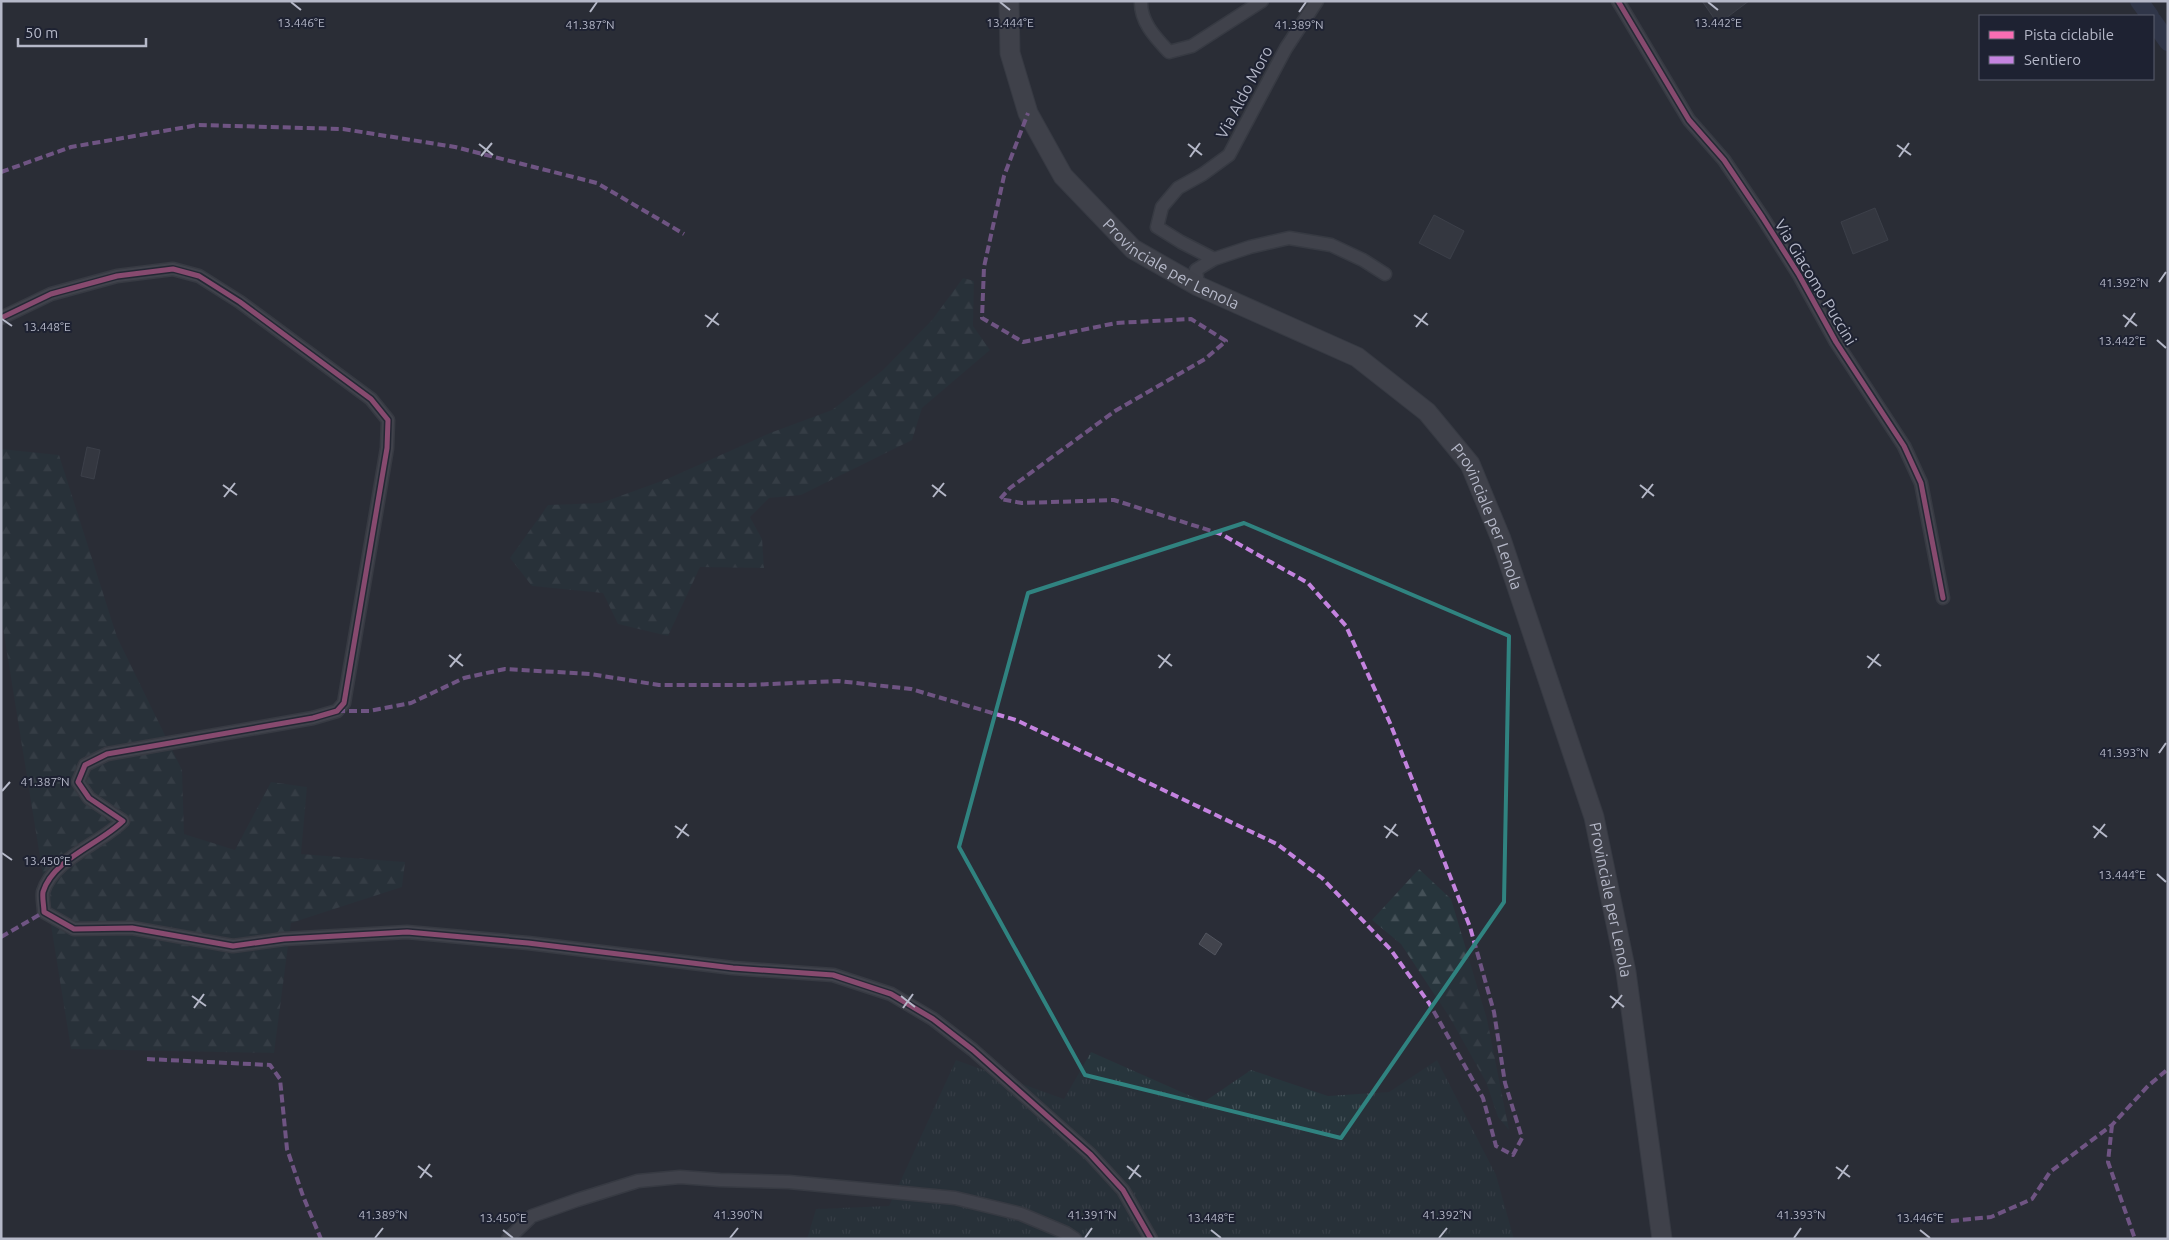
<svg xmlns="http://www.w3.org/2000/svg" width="2169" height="1240" font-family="Ubuntu,sans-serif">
<defs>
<pattern id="grass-tufts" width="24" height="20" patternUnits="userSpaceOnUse" patternTransform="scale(1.25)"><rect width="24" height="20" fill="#27353c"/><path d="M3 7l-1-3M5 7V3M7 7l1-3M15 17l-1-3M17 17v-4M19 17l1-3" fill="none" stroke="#445057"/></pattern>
<pattern id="forest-firs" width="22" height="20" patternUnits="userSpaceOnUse" patternTransform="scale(1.25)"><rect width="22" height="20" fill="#27353c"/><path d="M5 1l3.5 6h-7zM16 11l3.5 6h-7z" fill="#445057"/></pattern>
</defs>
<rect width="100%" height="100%" fill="#2a2d37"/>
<path fill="url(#grass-tufts)" d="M1091,1052l113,50 47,-32 77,26 61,-4 48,-32 59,115 18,64h-707l9,-30 73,-3 67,-146 108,39z"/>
<path fill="url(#forest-firs)" d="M963,278l11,3 -1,45 17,24 -68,58 -10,32 -111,55 -32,3 -19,19 12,22 2,29 -64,-1 -32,69 -50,-12 -15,-31 -71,-7 -22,-28 38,-53 53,-2 66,-24 103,-46 62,-23 51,-40 49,-50z
M1,449l58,6 58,182 65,133 2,64 51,16 36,-68 36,5 -6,67 104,8 -3,25 -111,36 -17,130 -203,-4 -70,-433z
M1419,869l32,30 36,120 22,111 -11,-13 -12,-35 -36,-64 -49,-74 -29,-24z"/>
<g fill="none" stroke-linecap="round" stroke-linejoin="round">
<path stroke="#39405f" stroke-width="18" d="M2139,1l11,15
M2153,21l15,21"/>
</g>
<path fill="#42444d" stroke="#52555f" d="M1702,1h47l-31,23z
M1875,208l13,32 -35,14 -12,-32z
M1434,215l30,16 -14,28 -31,-16z
M87,447l13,3 -6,29 -13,-3z
M1206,933l16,11 -7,11 -16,-11z"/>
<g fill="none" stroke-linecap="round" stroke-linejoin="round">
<g stroke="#474951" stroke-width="15">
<path id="street" d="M1141,1c-1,21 15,37 28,51l23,-6 70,-45
M1618,1l71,119 35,40 39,58 36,57 37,67 68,104 17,37 22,115
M1214,259l-33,-17 -24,-15 5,-20 16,-19 25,-14 26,-19 57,-107 31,-47
M1198,286l-2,-16 18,-11 36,-12 39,-9 42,7 32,15 22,14
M1,318l50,-24 66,-18 56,-7 26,7 41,26 131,97 17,21 -1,28 -43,255 -7,8 -24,7 -206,36 -22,11 -7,17 11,16 34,23c-23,23 -70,38 -80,71 -1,6 1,14 1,20l30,17 58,-1 101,18 51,-7 123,-7 121,11 205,25 100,7 58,19 42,25 40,31 117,104 33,36 28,49
M508,1239l24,-23 45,-16 61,-19 42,-4 40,3 69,2 166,16 66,16 45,19 9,6"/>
</g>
<g stroke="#474951" stroke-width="21">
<g id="secondary">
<path id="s1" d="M1009,1l1,52 18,60 35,63 70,73 65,37 159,71 70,55 43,52 31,75 93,278 32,155 36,267"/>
</g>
</g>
<use href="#street" stroke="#5b5c65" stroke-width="12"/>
<use href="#secondary" stroke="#595a63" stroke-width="19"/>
<path stroke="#c483df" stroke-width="4" stroke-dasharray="8 4" stroke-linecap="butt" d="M1,172l70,-25 127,-22 145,4 112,18 142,36 87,51
M337,711h32l42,-8 53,-25 41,-9 85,5 69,11h90l89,-4 73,8 105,31 261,124 45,34 69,72 38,53 54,95 13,48 17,9 9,-17 -17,-55 -11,-71 -24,-85 -80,-204 -44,-97 -38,-43 -87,-49 -107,-34 -92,3 -22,-4 10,-11 105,-77 90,-52 21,-18 -35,-22 -75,4 -93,19 -41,-24 2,-51 20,-91 24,-63
M1,937l43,-25
M147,1059l123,6 10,14 7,70 16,47 18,43
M2112,1125l-4,37 27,77
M1951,1221l40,-4 41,-18 18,-27 62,-47 36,-39 20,-17"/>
<g stroke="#1e2232" stroke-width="8">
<path id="cycleway" d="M1618,1l71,119 35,40 39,58 36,57 37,67 68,104 17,37 22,115
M1,318l50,-24 66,-18 56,-7 26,7 41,26 131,97 17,21 -1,28 -43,255 -7,8 -24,7 -206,36 -22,11 -7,17 11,16 34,23c-23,23 -70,38 -80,71 -1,6 1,14 1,20l30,17 58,-1 101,18 51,-7 123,-7 121,11 205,25 100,7 58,19 42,25 40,31 117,104 33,36 28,49"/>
</g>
<use href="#cycleway" stroke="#f96db3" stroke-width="5"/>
</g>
<path d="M0 0H2169V1240H0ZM1244,523l265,113 -5,266 -163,236 -256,-63 -126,-228 69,-254z" fill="#2a2d37" fill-opacity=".55" fill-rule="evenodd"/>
<path fill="none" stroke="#308380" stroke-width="4" stroke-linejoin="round" d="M1244,523l265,113 -5,266 -163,236 -256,-63 -126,-228 69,-254z"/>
<path fill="none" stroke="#b5b8c8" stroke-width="2" d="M291,2l10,8M1000,2l10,8M1708,2l10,8M590,12l7,-10M1299,12l7,-10M479,144l14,11M1188,144l14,11M1897,145l14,10M481,156l11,-13M1190,157l10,-14M1899,157l10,-14M2159,282l7,-10M705,315l14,10M1414,315l14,10M2123,315l14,11M2,319l10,7M707,327l11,-14M1416,327l11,-14M2125,327l10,-14M2157,340l9,8M223,485l14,10M932,485l14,11M1640,485l14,11M224,497l11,-14M933,497l11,-14M1642,498l11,-14M449,655l14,11M1158,655l14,11M1867,656l14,10M450,667l11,-13M1159,668l11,-14M1868,668l11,-14M2159,753l7,-10M2,791l8,-9M675,826l14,10M1384,826l14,10M2093,826l14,11M677,838l10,-14M1386,838l10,-14M2094,838l11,-14M2,853l10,7M2157,874l9,8M192,996l14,10M901,996l14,11M1610,996l14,11M194,1008l10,-14M903,1008l10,-14M1612,1008l10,-13M418,1166l14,11M1127,1166l14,11M1836,1167l14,10M420,1178l10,-14M1129,1179l10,-14M1838,1179l10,-14M503,1230l10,8M1211,1230l10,8M1920,1230l10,8M375,1238l8,-10M730,1238l8,-10M1085,1238l7,-10M1439,1238l8,-10M1794,1238l7,-10"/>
<g text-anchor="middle" stroke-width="4" stroke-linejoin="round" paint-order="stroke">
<g font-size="16" fill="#b5b8c8" stroke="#1e2232">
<text transform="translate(1244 92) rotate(-62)" y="6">Via Aldo Moro</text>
<text dy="6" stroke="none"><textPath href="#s1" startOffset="328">Provinciale per Lenola</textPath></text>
<text transform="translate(1816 282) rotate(59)" y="6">Via Giacomo Puccini</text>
<text dy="6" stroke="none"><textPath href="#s1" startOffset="748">Provinciale per Lenola</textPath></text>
<text dy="6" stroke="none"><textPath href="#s1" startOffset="1152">Provinciale per Lenola</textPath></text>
</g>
</g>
<g font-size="12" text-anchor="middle" fill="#b5b8c8" stroke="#1e2232" stroke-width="4" stroke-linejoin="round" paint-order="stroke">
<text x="301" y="27">13.446°E</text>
<text x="1718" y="27">13.442°E</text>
<text x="1010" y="27">13.444°E</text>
<text x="590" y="29">41.387°N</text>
<text x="1299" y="29">41.389°N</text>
<text x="2124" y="287">41.392°N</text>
<text x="47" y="331">13.448°E</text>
<text x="2122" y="345">13.442°E</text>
<text x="2124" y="757">41.393°N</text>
<text x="45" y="786">41.387°N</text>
<text x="47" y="865">13.450°E</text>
<text x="2122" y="879">13.444°E</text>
<text x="383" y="1219">41.389°N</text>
<text x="738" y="1219">41.390°N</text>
<text x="1092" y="1219">41.391°N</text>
<text x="1447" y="1219">41.392°N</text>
<text x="1801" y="1219">41.393°N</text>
<text x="503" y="1222">13.450°E</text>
<text x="1211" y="1222">13.448°E</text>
<text x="1920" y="1222">13.446°E</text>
</g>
<rect width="2169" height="1240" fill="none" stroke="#b5b8c8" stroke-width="5"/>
<rect x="1979" y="15" width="175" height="65" fill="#1e2232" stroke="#5a5e6e"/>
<rect x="1989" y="31" width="25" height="8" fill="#f96db3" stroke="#5a5e6e"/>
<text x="2024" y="40" font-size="15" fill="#b5b8c8">Pista ciclabile</text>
<rect x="1989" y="56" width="25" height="8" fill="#c483df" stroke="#5a5e6e"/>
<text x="2024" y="65" font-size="15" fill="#b5b8c8">Sentiero</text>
<path d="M18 38v8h128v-8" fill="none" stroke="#b5b8c8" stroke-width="2.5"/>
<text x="25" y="38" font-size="15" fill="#b5b8c8" stroke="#1e2232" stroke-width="4" paint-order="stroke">50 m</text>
</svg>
